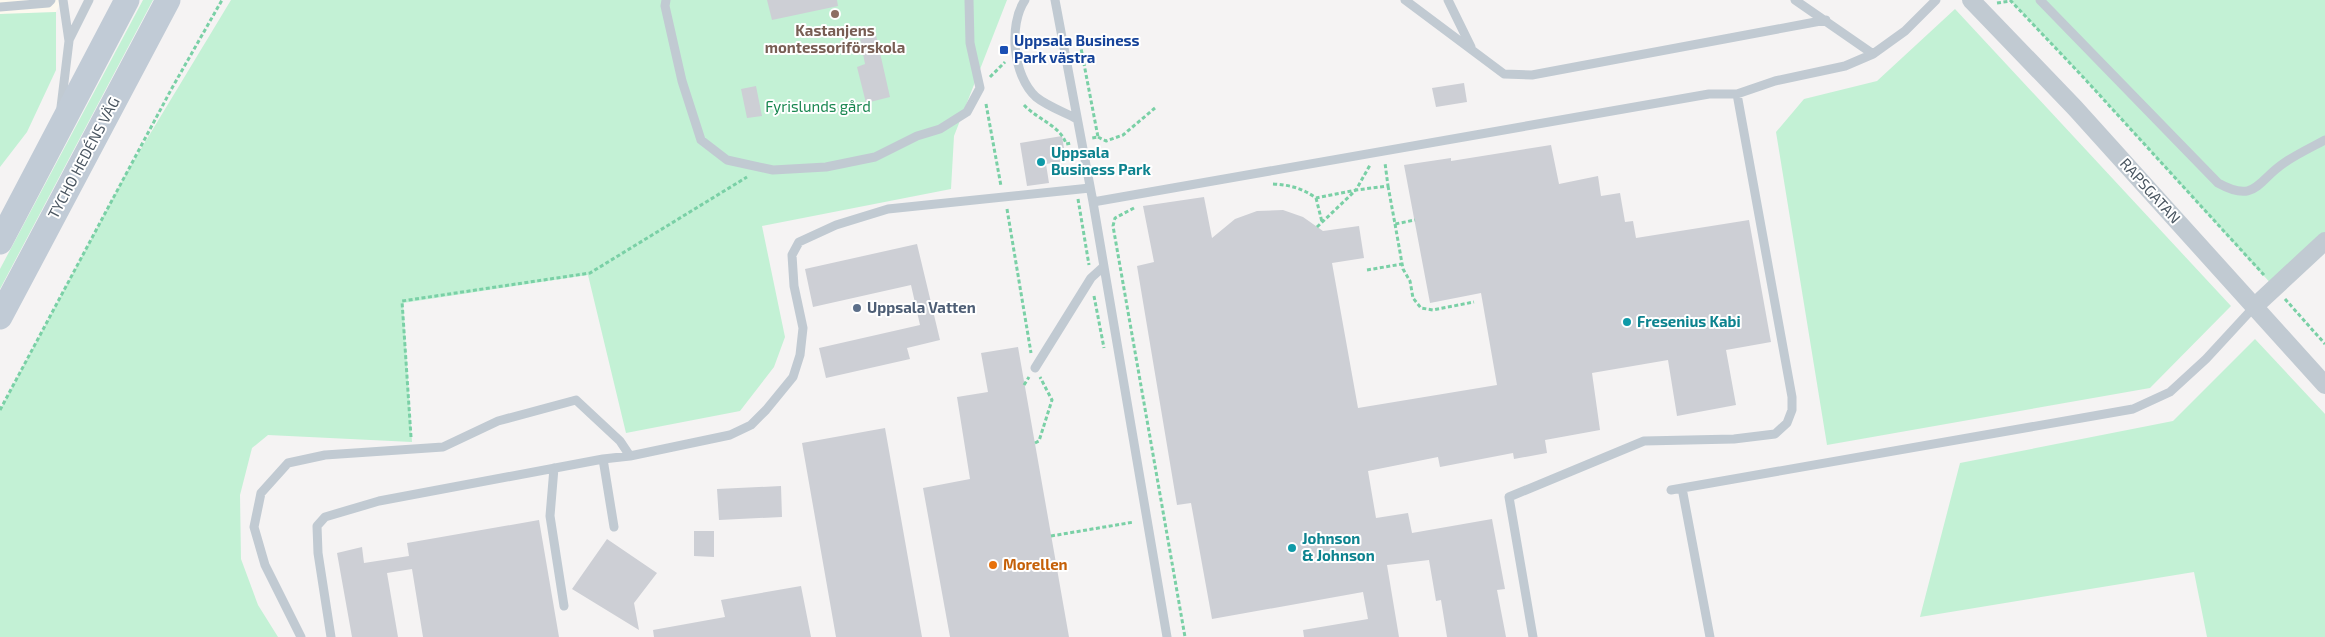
<svg xmlns="http://www.w3.org/2000/svg" width="2325" height="637" font-family="'Exo 2',sans-serif">
<rect width="100%" height="100%" fill="#f5f3f3"/>
<path fill="#fdf9ef" d="M0,0h62l-6,12 -56,2z"/>
<path fill="#c3f1d5" d="M143,0h10l-153,289v-20z
M231,0h776l-53,136 -3,53 -189,37 23,111 -11,30 -34,44 -114,22 -38,-158 -185,28 9,139 -144,-7 -16,13 -12,47 1,64 17,46 20,32h-278v-227l127,-238z
M2010,0h315v241l-51,46 -190,-209z
M1955,9l276,297 -81,82 -323,57 -51,-313 28,-33 73,-18z
M56,12v58l-29,62 -27,35v-153z
M2255,339l70,75v223h-118l-13,-65 -274,45 40,-154 213,-42z"/>
<path fill="#cdcfd5" d="M767,0h70l1,6 -66,14z
M876,35l14,62 -24,6 -9,-36 8,-3 -5,-25z
M1464,83l3,19 -31,5 -4,-19z
M756,86l6,30 -15,2 -6,-29z
M1062,136l4,25 -20,3 3,19 -22,3 -7,-43z
M1551,145l8,39 39,-8 3,20 19,-3 5,29 8,-1 3,17 113,-18 22,122 -45,8 10,55 -59,11 -9,-56 -76,13 8,57 -55,10 2,13 -33,6 -1,-6 -73,14 -2,-10 -70,14 8,47 32,-5 4,20 80,-14 13,70 -8,1 9,47h-59l-6,-37 -5,1 -7,-41 -42,5 12,72h-95l-1,-7 65,-11 -5,-27 -151,27 -21,-116 -14,2 -40,-239 17,-4 -11,-56 61,-9 8,41 23,-19 22,-8 26,-1 20,7 20,14 36,-5 5,32 -32,5 26,145 139,-23 -16,-92 -51,10 -26,-138 47,-7v3z
M917,244l23,96 -33,8 3,11 -84,19 -7,-30 101,-23 -9,-40 -98,22 -8,-38z
M1018,347l51,290h-119l-27,-149 47,-9 -13,-82 31,-5 -7,-39z
M885,428l37,209h-86l-34,-194z
M781,486l1,31 -63,3 -2,-31z
M539,520l20,117h-136l-11,-68 -25,4 11,64h-46l-15,-84 25,-6 2,16 45,-7 -2,-13z
M694,531h20v26l-20,-1z
M607,539l50,34 -23,30 5,27 -67,-41z
M801,586l10,51h-157l-1,-7 72,-13 -4,-17z"/>
<g fill="none" stroke-linecap="round" stroke-linejoin="round">
<path stroke="#7ad0a6" stroke-width="3" stroke-dasharray="4 2.5" stroke-linecap="butt" d="M2010,0l74,78 180,197
M1997,3l14,-2
M1080,43l18,94 -6,1
M990,77l15,-15
M986,104l15,82
M1024,105c13,14 38,22 42,39l5,-1
M1098,137l8,4 17,-6 32,-27
M1273,184c17,1 29,4 43,14l40,-8 14,-25
M1388,186l7,38 20,-4
M1316,198l6,24
M1078,199l11,66
M1134,208l-19,10 -2,8 72,411
M1007,209l24,144
M1395,224l8,45 7,12 3,17 8,10 12,2 41,-8
M1317,227l39,-37 32,-4 -3,-23
M1367,270l35,-6
M1094,296l10,52
M2285,299l40,45
M1024,385l5,-8
M0,410l172,-322 50,-88
M411,437l-9,-136 188,-28 157,-96
M1035,443l4,-2 13,-41 -12,-23
M1051,536l83,-14"/>
<path stroke="#c1cad2" stroke-width="9" d="M666,0l-1,6 17,75 19,59 26,20 46,10 53,-3 49,-10 42,-21 23,-7 27,-17 13,-24 -10,-45 -1,-43
M1025,0c-17,25 -12,76 11,97 11,9 28,15 41,22
M1055,0l38,202 74,435
M1405,0l99,74 28,1 294,-55
M1448,0l23,47
M1795,0l78,54
M2040,0l178,183c38,21 39,-2 66,-20 13,-9 28,-16 41,-23
M0,7l48,-4 3,-3
M69,40l20,-40
M61,107l8,-66 -6,-41
M1093,202l616,-108h28l38,-13 70,-15 28,-12 32,-23 31,-31
M1035,368l56,-90 11,-10
M603,459l11,68
M554,468l-4,48 14,90
M1682,488l28,149
M1671,490l462,-81 37,-17 36,-33 48,-52
M301,637l-36,-72 -11,-38 7,-34 27,-30 37,-8 118,-8 55,-26 78,-21 44,41 10,15
M331,637l-13,-84 -1,-27 8,-9 54,-16 224,-42 27,-3 100,-21 21,-10 15,-15 27,-33 7,-22 3,-27 -9,-42 -2,-31 7,-13 37,-17 52,-16 202,-21
M1533,637l-24,-140 135,-56 90,-2 41,-5 12,-11 5,-13v-13l-55,-303"/>
<path stroke="#c1cad2" stroke-width="18" d="M1971,0l104,108 250,277
M2254,307l71,-66"/>
<path stroke="#c1cbd6" stroke-width="25" d="M0,242l127,-242
M0,317l168,-317"/>
</g>
<circle fill="#8d6e63" stroke="#fff" stroke-width="2" cx="835" cy="14" r="5"/>
<rect fill="#1a4fb4" stroke="#fff" stroke-width="2" x="999" y="45" width="10" height="10" rx="2.5"/>
<g fill="#0f9aa8" stroke="#fff" stroke-width="2">
<circle cx="1041" cy="162" r="5"/>
<circle cx="1627" cy="322" r="5"/>
<circle cx="1292" cy="548" r="5"/>
</g>
<circle fill="#5c6f8a" stroke="#fff" stroke-width="2" cx="857" cy="308" r="5"/>
<circle fill="#e8710a" stroke="#fff" stroke-width="2" cx="993" cy="565" r="5"/>
<g text-anchor="middle" stroke-width="4" stroke-linejoin="round" paint-order="stroke">
<g font-size="15" font-weight="bold" fill="#785e54" stroke="#fff">
<text x="835" y="36">Kastanjens<tspan x="835" dy="17">montessoriförskola</tspan></text>
</g>
<g font-size="15" font-weight="bold" fill="#164399" stroke="#fff" text-anchor="start">
<text x="1014" y="46">Uppsala Business<tspan x="1014" dy="17">Park västra</tspan></text>
</g>
<g font-size="15" fill="#17864f" stroke="#fff">
<text x="818" y="112">Fyrislunds gård</text>
</g>
<g font-size="15" font-weight="bold" fill="#0d838f" stroke="#fff" text-anchor="start">
<text x="1051" y="158">Uppsala<tspan x="1051" dy="17">Business Park</tspan></text>
<text x="1637" y="327">Fresenius Kabi</text>
<text x="1302" y="544">Johnson<tspan x="1302" dy="17">&amp; Johnson</tspan></text>
</g>
<g font-size="15" fill="#4a5661" stroke="#fff">
<text transform="translate(84 158) rotate(-62)" y="5">TYCHO HEDÉNS VÄG</text>
<text transform="translate(2150 191) rotate(48)" y="5">RAPSGATAN</text>
</g>
<g font-size="15" font-weight="bold" fill="#4e5e75" stroke="#fff" text-anchor="start">
<text x="867" y="313">Uppsala Vatten</text>
</g>
<g font-size="15" font-weight="bold" fill="#c56008" stroke="#fff" text-anchor="start">
<text x="1003" y="570">Morellen</text>
</g>
</g>
</svg>
